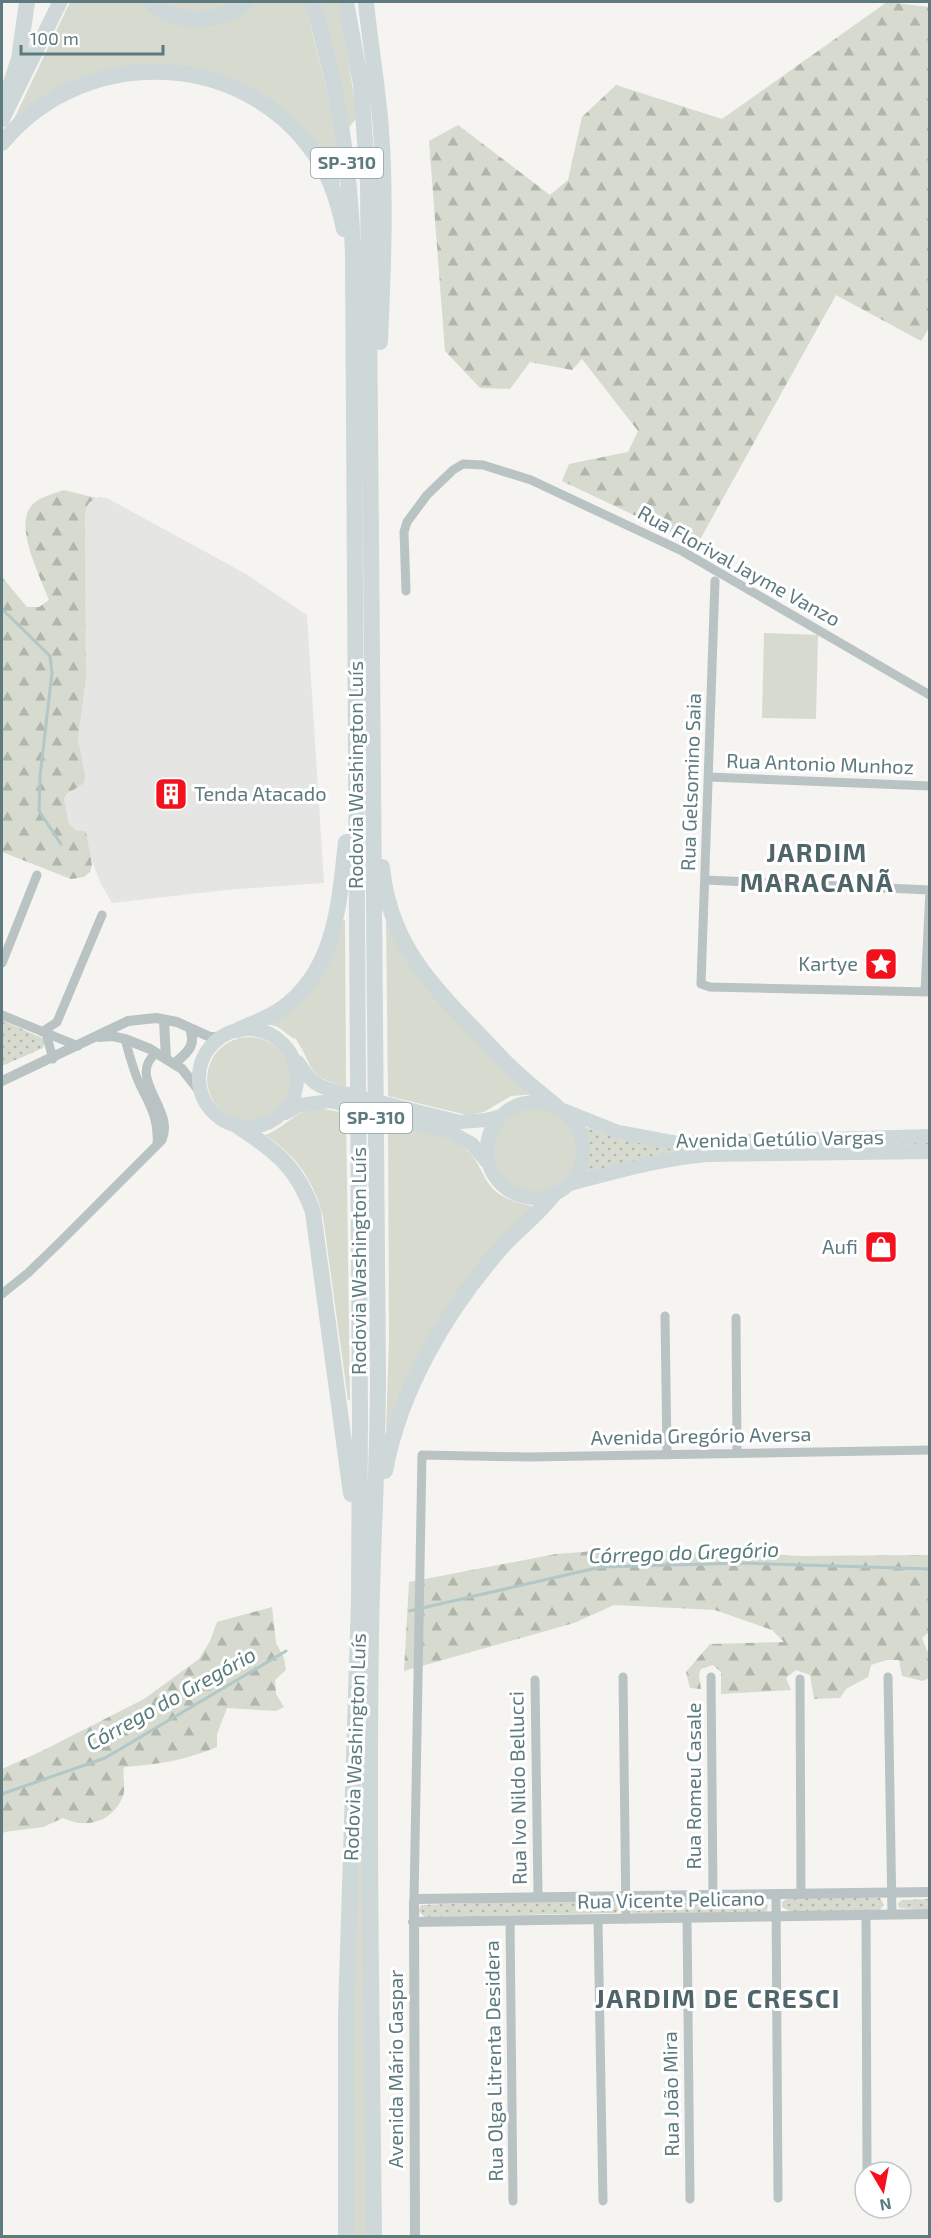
<svg xmlns="http://www.w3.org/2000/svg" width="931" height="2238" font-family="'Exo 2',sans-serif">
<defs>
<pattern id="forest-firs" width="22" height="20" patternUnits="userSpaceOnUse" patternTransform="scale(1.5)"><rect width="22" height="20" fill="#d6dacf"/><path d="M5 1l3.5 6h-7zM16 11l3.5 6h-7z" fill="#b1b6ad"/></pattern>
<pattern id="park-dots" width="8" height="8" patternUnits="userSpaceOnUse" patternTransform="scale(1.5)"><rect width="8" height="8" fill="#d6dacf"/><path d="M2 2h.1M6 6h.1" fill="none" stroke="#b1b6ad" stroke-width="1.8" stroke-linecap="round"/></pattern>
</defs>
<rect width="100%" height="100%" fill="#f5f4f0"/>
<path fill="#e5e5e4" d="M99,497l8,1 139,76 61,41 17,268 -98,7 -114,13 -11,-19 -11,-28 -4,-25h-9l-8,-7 -5,-25 3,-4 17,-13 -6,-43 8,-60 -1,-166 6,-12z"/>
<path fill="#d6dacf" d="M70,2h74l27,17 82,-17h51c16,59 32,119 36,181h-3l-67,-81 -132,-35 -126,56z
M161,2h76c-32,13 -44,15 -76,0z
M318,2h22l17,116 -9,10z
M764,633l54,2 -2,84 -54,-1z
M386,912l12,28 138,154 -25,2 -27,16 -17,3 -79,-19z
M345,920l1,166c-42,-9 -30,-18 -51,-48l-1,1 -16,-12 -14,-4 14,-8 64,-94z
M207 1079a42 42 0 1 1 84 0a42 42 0 1 1-84 0Z
M492 1150a43 43 0 1 1 86 0a43 43 0 1 1-86 0Z
M318,1108l28,5 4,287h-2l-25,-183c-9,-36 -27,-62 -58,-82 22,-8 28,-24 53,-27z
M388,1122c25,7 58,11 78,27 9,8 13,17 18,27 11,22 31,27 53,31l-42,41 -109,184 3,-93z
M366,1836l3,400h-17l-2,-168 7,-231z"/>
<path fill="url(#forest-firs)" d="M887,2l42,5v321l-8,13 -85,-46 -139,250 -135,-64 7,-17 59,-12 10,-21 -56,-72 -10,11 -42,-8 -20,27 -30,-1 -35,-37 -16,-210 29,-16 92,70 18,-15 14,-63 34,-32 106,34z
M64,490l32,8 -7,5 -4,10 1,166 -8,60 7,37 -1,7 -17,11 -3,5 5,25 8,7h9l6,34 -2,7 -6,5 -13,2 -69,-27v-275l25,30h12l10,-7c-8,-22 -38,-78 -15,-97 7,-6 21,-10 30,-13z
M620,1549l182,7 127,-1v77l-7,6 7,17v23l-6,3 -21,-5 -3,-16h-12l-16,5 -3,12 -22,12 -6,9 -26,1 -4,-24 -14,-5 -10,8 5,12 -70,4v-22l-8,-7 -12,4 -2,5 2,15 -11,-1 -4,-16 24,-28 74,-2 -12,-12 -57,-20 -101,-5 -40,18 -170,48 5,-89 147,-28z
M272,1607l4,36 8,15 2,12 -11,10 1,14 8,13 -8,4 -49,-3 -10,26v13c-34,14 -57,17 -93,20 -2,9 2,21 -1,29 -11,27 -37,33 -60,22l-20,9 -39,5 -2,5v-68l40,-18 102,-52 55,-40 11,-18 7,-19z"/>
<path fill="url(#park-dots)" d="M2,1020l42,19 1,4 -2,5 -41,18z
M582,1126l40,14 52,7 255,-7v7l-242,7 -103,23c7,-18 5,-33 -2,-51z
M618,1898l4,7 -6,8 -191,4 -7,-6 3,-6z
M788,1898h92l4,7 -5,6h-90l-7,-4v-5z
M632,1899l132,1 4,6 -1,5 -5,2 -128,1 -5,-3 -1,-9z
M929,1899v11l-30,-2 -1,-5 4,-3z"/>
<g fill="none" stroke-linecap="round" stroke-linejoin="round">
<path stroke="#b2c7c7" stroke-width="3" d="M2,609l48,47 2,17 -12,103 -1,35 22,33
M409,1611l192,-44 141,-4 188,6
M2,1794l103,-36 181,-107"/>
<path stroke="#bac3c4" stroke-width="9" d="M715,581l-14,403 9,3 220,5
M406,591l-2,-59 3,-10 20,-27 26,-25 10,-6 20,1 48,15 151,71 248,144
M709,777l221,9
M705,880l225,10
M2,963l35,-88
M925,992l5,-102
M2,1015l76,31
M42,1032l15,-10 45,-107
M46,1033l7,26
M125,1039c4,15 8,31 15,46 10,20 19,35 17,59
M2,1294l26,-21 31,-30 103,-103c14,-31 -36,-62 -6,-87
M665,1316l2,139
M736,1318l1,135
M623,1677l3,242
M711,1677l2,217
M888,1677l4,237
M800,1679l1,215
M535,1680l3,216
M776,1894l2,304
M414,1901l8,-446 106,2 402,-7
M866,1914l1,258
M687,1918l3,281
M598,1920l5,281
M510,1921l3,280"/>
<path stroke="#bac3c4" stroke-width="10" d="M164,1020l2,39
M99,1037l13,-1 13,3 25,10 32,20 19,24
M174,1064c12,-11 23,-17 16,-36
M2,1081l126,-60 28,-3 21,4 33,15h12
M413,1922l517,-8
M415,2236l-1,-335 4,-2 512,-7"/>
<path stroke="#ced8d9" stroke-width="14" d="M199 1078a49 49 0 1 1 98 0a49 49 0 1 1-98 0Z
M298,1062c9,14 14,22 30,27l132,33 26,-2 15,-4
M487 1150a48 48 0 1 1 96 0a48 48 0 1 1-96 0Z
M563,1110l55,22 59,11 253,-7
M285,1113l15,-8 30,-4 120,31 22,12 15,18
M570,1184c46,-12 90,-25 137,-29l223,-3"/>
<path stroke="#ced8d9" stroke-width="15" d="M2,120l58,-118"/>
<path stroke="#ced8d9" stroke-width="16" d="M151,2c28,24 68,22 96,0
M312,2c26,85 38,163 41,251l7,1163 -1,183 -13,414v223
M346,2l15,83 7,98 10,1193c0,87 -6,175 -7,262 -3,200 1,399 3,598
M366,2c4,42 12,85 15,128 5,70 2,142 -1,212
M2,109l17,-50 8,-57
M2,143c84,-102 250,-94 319,21 12,20 18,42 23,65
M382,867c7,69 41,110 88,158 16,16 31,34 48,49 13,12 26,22 39,33
M238,1030c14,-6 29,-12 42,-20 56,-38 59,-107 66,-168
M239,1127c37,24 59,41 74,85l38,282
M385,1471c15,-82 62,-161 117,-224 16,-18 36,-32 51,-52"/>
</g>
<defs>
<g id="building-square" transform="scale(1.725)"><rect x="-9" y="-9" width="18" height="18" rx="4" fill="#f4111e" stroke="#fff"/><path d="M-4-6H4V6H1V3H-1V6H-4ZM-2.5-4.3h1.7v1.8h-1.7ZM.8-4.3h1.7v1.8H.8ZM-2.5-1h1.7V.8h-1.7ZM.8-1h1.7V.8H.8Z" fill="#fff"/></g>
<g id="sight-square" transform="scale(1.725)"><rect x="-9" y="-9" width="18" height="18" rx="4" fill="#f4111e" stroke="#fff"/><path d="M0-6L1.8-2.2L6-1.7L2.9 1.2L3.7 5.4L0 3.3L-3.7 5.4L-2.9 1.2L-6-1.7L-1.8-2.2Z" fill="#fff"/></g>
<g id="shop-square" transform="scale(1.725)"><rect x="-9" y="-9" width="18" height="18" rx="4" fill="#f4111e" stroke="#fff"/><path d="M-5-2.5h2.3a2.7 3.5 0 0 1 5.4 0H5L5.5 6h-11ZM-1.5-2.5h3a1.5 2.3 0 0 0-3 0Z" fill="#fff"/></g>
</defs>
<g fill-rule="evenodd">
<use href="#building-square" x="171" y="794"/>
<use href="#sight-square" x="881" y="964"/>
<use href="#shop-square" x="881" y="1247"/>
</g>
<g text-anchor="middle" stroke-width="6" stroke-linejoin="round" paint-order="stroke">
<g fill="#fff" stroke="#8ea2a5" stroke-width="1.5">
<rect x="311" y="148" width="72" height="30" rx="4.5"/>
<rect x="340" y="1103" width="72" height="30" rx="4.5"/>
</g>
<g font-size="18" font-weight="bold" fill="#5d7a7f">
<text x="347" y="169">SP-310</text>
<text x="376" y="1124">SP-310</text>
</g>
<g font-size="20" fill="#5d7a7f" stroke="#fff">
<text transform="translate(739 566) rotate(29)" y="7">Rua Florival Jayme Vanzo</text>
<text transform="translate(820 764) rotate(2)" y="7">Rua Antonio Munhoz</text>
<text transform="translate(356 775) rotate(-90)" y="7">Rodovia Washington Luís</text>
<text transform="translate(691 782) rotate(-88)" y="7">Rua Gelsomino Saia</text>
<text transform="translate(780 1139) rotate(-1)" y="7">Avenida Getúlio Vargas</text>
<text transform="translate(359 1261) rotate(-90)" y="7">Rodovia Washington Luís</text>
<text transform="translate(701 1436) rotate(-1)" y="7">Avenida Gregório Aversa</text>
<text transform="translate(355 1747) rotate(-88)" y="7">Rodovia Washington Luís</text>
<text transform="translate(694 1786) rotate(-90)" y="7">Rua Romeu Casale</text>
<text transform="translate(518 1788) rotate(-91)" y="7">Rua Ivo Nildo Bellucci</text>
<text transform="translate(671 1900) rotate(-1)" y="7">Rua Vicente Pelicano</text>
<text transform="translate(494 2061) rotate(-91)" y="7">Rua Olga Litrenta Desidera</text>
<text transform="translate(396 2069) rotate(-90)" y="7">Avenida Mário Gaspar</text>
<text transform="translate(671 2094) rotate(-91)" y="7">Rua João Mira</text>
</g>
<g font-size="20" fill="#5d7a7f" stroke="#fff" text-anchor="end">
<text x="194" y="801" text-anchor="start">Tenda Atacado</text>
<text x="858" y="971">Kartye</text>
<text x="858" y="1254">Aufi</text>
</g>
<g font-size="21" font-style="italic" fill="#587b7b" stroke="#fff">
<text transform="translate(684 1553) rotate(-2)" y="7">Córrego do Gregório</text>
<text transform="translate(171 1699) rotate(-29)" y="7">Córrego do Gregório</text>
</g>
<g font-size="26" font-weight="bold" letter-spacing="1.5" fill="#4f6569" stroke="#fff">
<text x="817" y="862">JARDIM<tspan x="817" dy="30">MARACANÃ</tspan></text>
<text x="718" y="2008">JARDIM DE CRESCI</text>
</g>
</g>
<rect width="931" height="2238" fill="none" stroke="#5d7a7f" stroke-width="6"/>
<g transform="translate(883 2190) rotate(170)"><circle r="28" fill="#ffffff" stroke="#becacc" stroke-width="1.5"/>
<path d="M0-4.5L10 22L0 15L-10 22Z" fill="#f4111e"/>
<text y="-9" font-size="16" font-weight="bold" text-anchor="middle" fill="#5d7a7f">N</text>
</g>
<path d="M21 45v9h142v-9" fill="none" stroke="#5d7a7f" stroke-width="3"/>
<text x="30" y="45" font-size="18" fill="#5d7a7f" stroke="#ffffff" stroke-width="4.5" paint-order="stroke">100 m</text>
</svg>
